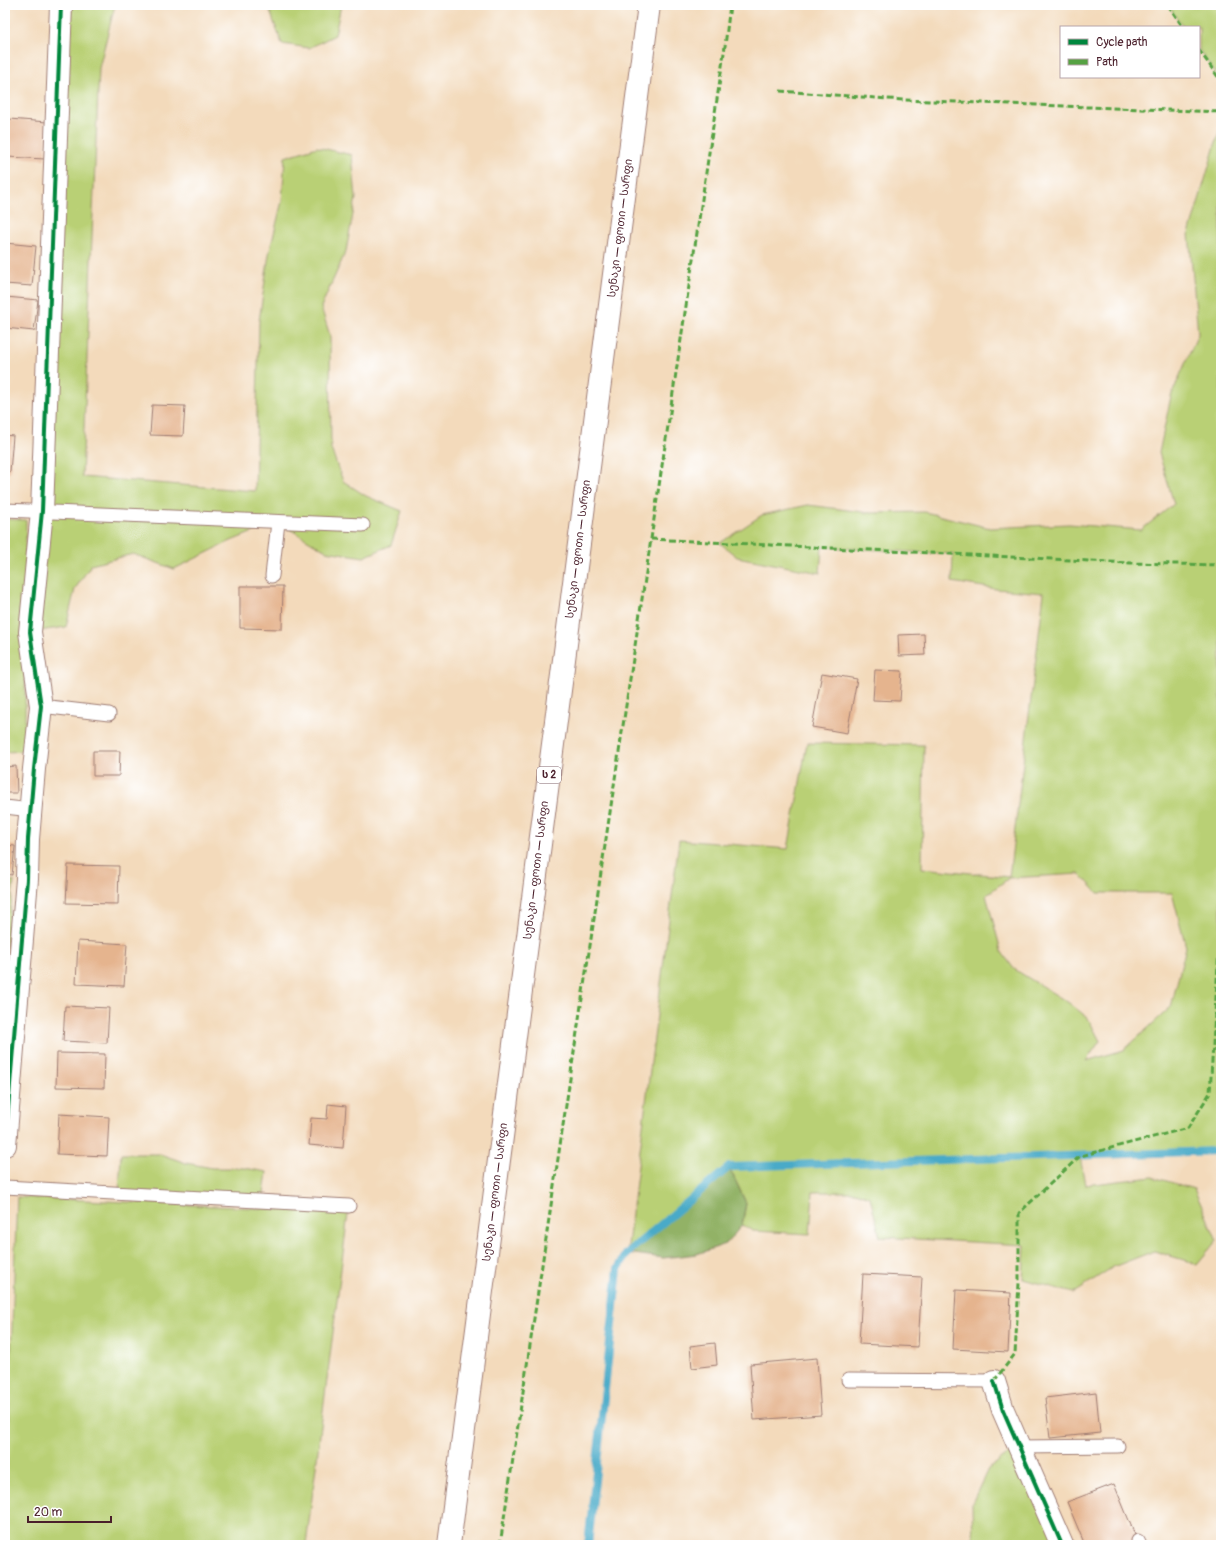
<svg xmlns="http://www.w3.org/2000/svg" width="1226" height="1550" viewBox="0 0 1226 1550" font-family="Pangolin,'Noto Sans Georgian',sans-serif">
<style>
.green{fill:#b9d075;stroke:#827850;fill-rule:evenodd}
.forest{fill:#92b266;stroke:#6e6848}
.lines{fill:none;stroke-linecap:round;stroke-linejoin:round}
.stream{stroke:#49aac8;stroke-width:8}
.building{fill:#e5b48e}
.service-casing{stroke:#9e7c73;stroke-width:15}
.minor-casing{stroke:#9e7c73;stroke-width:24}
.trunk-casing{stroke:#9e7c73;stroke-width:24}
.service{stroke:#fff;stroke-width:13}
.minor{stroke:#fff;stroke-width:22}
.trunk{stroke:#fff;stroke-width:22}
.quiet{stroke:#56a243;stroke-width:3;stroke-dasharray:6 3;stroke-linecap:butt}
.cycleway-casing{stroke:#fff;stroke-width:6}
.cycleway{stroke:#00873e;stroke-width:4}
.labels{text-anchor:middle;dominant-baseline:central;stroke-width:4;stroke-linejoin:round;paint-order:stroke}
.shield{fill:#fff;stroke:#80626b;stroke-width:1}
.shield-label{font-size:10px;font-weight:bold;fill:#4a1f2b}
.street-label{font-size:11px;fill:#4a1f2b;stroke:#fff}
</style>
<rect width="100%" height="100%" fill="#fff"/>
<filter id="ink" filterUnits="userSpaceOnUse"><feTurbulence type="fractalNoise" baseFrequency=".025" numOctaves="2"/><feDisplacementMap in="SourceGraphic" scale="8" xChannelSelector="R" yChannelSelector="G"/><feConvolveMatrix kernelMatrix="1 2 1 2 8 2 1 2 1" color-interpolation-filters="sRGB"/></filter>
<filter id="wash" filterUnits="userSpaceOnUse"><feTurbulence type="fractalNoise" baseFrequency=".012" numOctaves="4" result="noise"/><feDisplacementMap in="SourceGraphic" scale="16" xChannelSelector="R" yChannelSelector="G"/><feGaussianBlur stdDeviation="0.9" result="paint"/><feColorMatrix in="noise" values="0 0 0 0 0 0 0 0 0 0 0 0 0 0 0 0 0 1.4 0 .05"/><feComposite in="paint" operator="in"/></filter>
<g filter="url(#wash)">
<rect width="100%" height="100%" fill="#f3dabb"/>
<g class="green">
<path d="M71,5h44l-16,63 -17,409 173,14 4,-170 10,-67 13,-53 3,-44 32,-10 35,8 4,43 -10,53 -25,56 9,29 1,113 12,32 23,15 36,15 -11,34 -27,12 -38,-6 -48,-29 -47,19 -57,28 -41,-15 -42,11 -16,24 -9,38 -27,4z"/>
<path d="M275,5h66l-6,30 -26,13 -27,-4 -14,-38z"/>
<path d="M1168,5h53v76l-22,-31v-23h-16z"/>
<path d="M1221,131v1014l-4,6 -137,5 5,29 68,-8 41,12 23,51 -20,24 -43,-13 -41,16 -40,26 -50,-14 2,-34 -145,-8 -10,-40 -15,-5h-42l-3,42 -57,-3 -11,-6 4,-22 -17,-36 -102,86 52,-413 109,9 19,-106 117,2 -2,123 87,9 35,-284 -48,-4 -44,-7 1,-28 -131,-7 -2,26 -83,-16 -17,-14 42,-28 46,-10 63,8 54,-1 65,16 79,-4 72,6 33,-26 -15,-51 12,-57 27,-62 -9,-100 30,-102zM1080,874l18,19h74l14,54 -15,60 -47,43 -38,11 14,-20 -12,-23 -19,-15 -55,-34 -13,-18 -15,-56 23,-17z"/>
<path d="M5,519l21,1 -1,231 -20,1z"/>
<path d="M5,881h9l-9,75z"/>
<path d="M121,1154h39l26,9 26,5h32l23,4 -4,29 -144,-8z"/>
<path d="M17,1197l327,15 5,-6 -43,339h-301v-35z"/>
<path d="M1019,1447l43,98h-89l-1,-42 16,-34z"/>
</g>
<path class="forest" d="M729,1167l17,36 -4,22 -16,19 -29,10 -34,4 -36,-5z"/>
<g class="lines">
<path class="stream" d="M588,1545l30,-276 9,-16 102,-86 488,-16 4,-12"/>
</g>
<g id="blocks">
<g class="building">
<path d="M9,119l38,3 -2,37 -38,-2z"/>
<path d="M5,243l31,3 -4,40 -27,-2z"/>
<path d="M6,297l32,3 -4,31 -29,-3z"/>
<path d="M152,405l33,1 -2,30 -33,-1z"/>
<path d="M5,435l8,1 -3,36h-5z"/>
<path d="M240,586h43l-1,43 -42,-1z"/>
<path d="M924,634l1,21 -26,1 -1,-21z"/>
<path d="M875,670l27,1 -2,30 -27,-1z"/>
<path d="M822,673l35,6 -10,54 -35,-6z"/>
<path d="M93,751h27l-1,25h-26z"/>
<path d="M16,766l1,27h-12v-26z"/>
<path d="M5,845l10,1 -3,29 -7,-1z"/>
<path d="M68,865l51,1 -1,38 -52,-1z"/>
<path d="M78,941l49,3 -3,42 -48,-2z"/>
<path d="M65,1006l44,2 -2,35 -44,-2z"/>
<path d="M57,1053l48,1 -1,34 -48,-1z"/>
<path d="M328,1104l18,2 -3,42 -34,-3 2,-27 16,1z"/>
<path d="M59,1114l50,3 -2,39 -50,-2z"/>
<path d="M863,1274l59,3 -4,70 -59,-3z"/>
<path d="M956,1290l55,3 -3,59 -55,-3z"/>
<path d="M715,1343l2,22 -25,3 -2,-22z"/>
<path d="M817,1358l4,57 -67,5 -4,-56z"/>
<path d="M1096,1392l4,41 -50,5 -5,-40z"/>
<path d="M1114,1484l23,56 -13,5h-39l-18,-43z"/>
</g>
</g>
</g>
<g filter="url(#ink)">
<use href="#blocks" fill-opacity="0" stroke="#9e7c73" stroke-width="1"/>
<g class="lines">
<defs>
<g id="service">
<path d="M5,510l358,15"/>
<path d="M272,576l6,-54"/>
<path d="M41,706l68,8"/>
<path d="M5,807l26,3"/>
<path d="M5,1187l344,19"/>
<path d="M848,1380l146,1"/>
<path d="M1019,1447l99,-1"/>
<path d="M1138,1541l2,4"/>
</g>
<g id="minor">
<path d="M5,1145l22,-266 1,-40 6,-70 7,-63 -11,-74 12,-121 19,-506"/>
<path d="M994,1381l9,29 59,135"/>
</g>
<path id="trunk" d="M449,1545l200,-1540"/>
</defs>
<use href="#service" class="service-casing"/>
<use href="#minor" class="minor-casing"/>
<use href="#trunk" class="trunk-casing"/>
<use href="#service" class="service"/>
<use href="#minor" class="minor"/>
<use href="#trunk" class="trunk"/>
<g class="quiet">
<path d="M1168,5l15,22"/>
<path d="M1199,50l22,31"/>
<path d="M780,91l123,9 318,12"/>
<path d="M651,539l479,24 91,2"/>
<path d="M994,1381l21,-27 4,-71v-70l61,-57 108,-28 22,-35 11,-177"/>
<path d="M500,1545l225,-1499 5,-41"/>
</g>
<defs>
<g id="cycleway">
<path d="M5,1145l22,-266 1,-40 6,-70 7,-63 -11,-74 12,-121 19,-506"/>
<path d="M994,1381l9,29 59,135"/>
</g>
</defs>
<use href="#cycleway" class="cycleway-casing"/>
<use href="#cycleway" class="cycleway"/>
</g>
</g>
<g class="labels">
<rect class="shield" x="537" y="767" width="24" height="16" rx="3"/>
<g class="shield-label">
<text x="549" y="775">ს 2</text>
</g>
<g class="street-label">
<text transform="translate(620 228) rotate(-83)">სენაკი — ფოთი — სარფი</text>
<text transform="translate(578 549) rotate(-83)">სენაკი — ფოთი — სარფი</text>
<text transform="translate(536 870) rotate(-83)">სენაკი — ფოთი — სარფი</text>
<text transform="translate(495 1192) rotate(-83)">სენაკი — ფოთი — სარფი</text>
</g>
</g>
<rect width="1226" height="1550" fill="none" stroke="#fff" stroke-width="20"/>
<rect x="1060" y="26" width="140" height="52" fill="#ffffff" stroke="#b7a5aa"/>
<rect x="1068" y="39" width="20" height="6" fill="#00873e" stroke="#b7a5aa"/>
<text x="1096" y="46" font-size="12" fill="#4a1f2b">Cycle path</text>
<rect x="1068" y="59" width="20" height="6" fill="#56a243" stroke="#b7a5aa"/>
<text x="1096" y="66" font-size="12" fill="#4a1f2b">Path</text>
<path d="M28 1516v6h83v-6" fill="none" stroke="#4a1f2b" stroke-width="2"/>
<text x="34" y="1516" font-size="12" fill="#4a1f2b" stroke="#ffffff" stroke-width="3" paint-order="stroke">20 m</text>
</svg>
